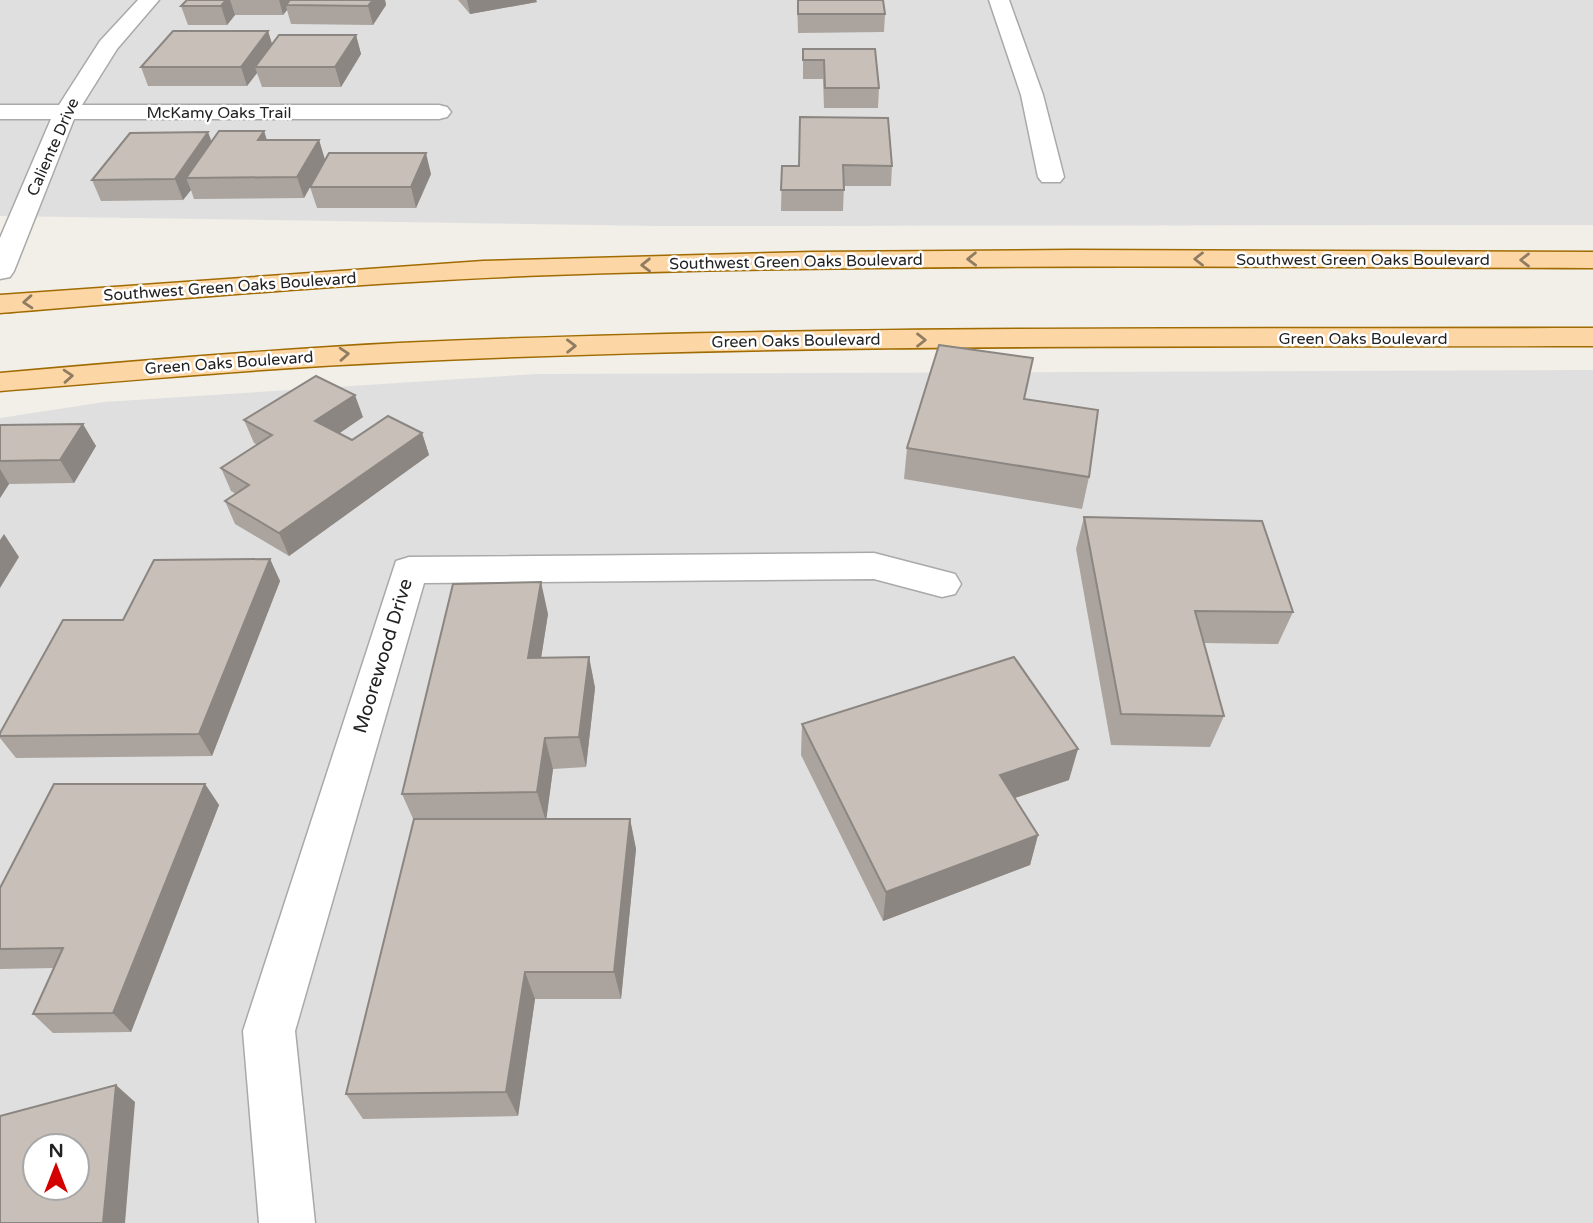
<svg xmlns="http://www.w3.org/2000/svg" width="1593" height="1223" viewBox="0 0 1593 1223" font-family="'Varela Round',sans-serif">
<style>
.residential{fill:#e0dfdf;fill-rule:evenodd}
.lines{fill:none;stroke-linecap:round;stroke-linejoin:round}
.minor-casing{stroke:#a9a9a9;stroke-width:3}
.major-casing{stroke:#a06b00;stroke-width:3}
.minor{fill:#fff;fill-rule:evenodd}
.major{fill:#fcd6a4;fill-rule:evenodd}
.wall{fill:#aba49e}
.shaded-wall{fill:#8b8681}
.building{fill:#c7bfb8;stroke:#8b8681;stroke-width:2;fill-rule:evenodd}
.oneway{stroke:#8f7c63}
.labels{text-anchor:middle;dominant-baseline:central;stroke-width:5;stroke-linejoin:round;paint-order:stroke}
.far-street-label{font-size:16px;fill:#222;stroke:#fff}
.street-label{font-size:19px;fill:#222;stroke:#fff}
</style>
<rect width="100%" height="100%" fill="#f2efe9"/>
<g class="residential">
<path d="M0,0h1593v225l-932,1 -661,-10z"/>
<path d="M1593,370v853h-1593v-805l104,-16 432,-28zM35,1146h42v42h-42z"/>
</g>
<g class="lines">
<defs>
<g id="minor">
<path d="M138,0h21l-42,49 -35,56h357l8,2 4,5 -4,5 -8,2h-365l-60,152 -4,6 -10,2v-41l51,-119h-51v-14h59l41,-64z"/>
<path d="M989,0h20l34,95 21,82 -4,5h-18l-4,-5 -17,-82z"/>
<path d="M874,553l81,21 6,10 -6,10 -13,3 -68,-18 -450,4 -129,448 20,192h-56l-16,-192 153,-470 13,-4z"/>
</g>
<g id="major">
<path d="M1072,250l521,2v16c-347,-1 -694,-5 -1041,7 -185,7 -368,23 -552,38v-18l483,-34 329,-9z"/>
<path d="M1593,328v18c-398,1 -796,-3 -1194,16 -133,6 -266,18 -399,29v-18c133,-12 266,-23 399,-30 398,-18 796,-14 1194,-15z"/>
</g>
</defs>
<use href="#minor" class="minor-casing"/>
<use href="#major" class="major-casing"/>
<use href="#minor" class="minor"/>
<use href="#major" class="major"/>
</g>
<g class="wall">
<path d="M187,0h198l1,5 -13,20 -82,-1 -4,-14 -4,5h-48l-8,10h-39l-7,-19z"/>
<path d="M458,0h78l1,2 -67,12z"/>
<path d="M797,0h86l2,14 -1,18 -86,1z"/>
<path d="M268,31l4,14 84,-10 5,19 -20,33h-79l-5,-14 -10,13h-99l-7,-19z"/>
<path d="M803,49l76,39 -1,20h-54l-1,-29h-20z"/>
<path d="M264,131l3,9h52l6,20 -21,38 -110,1 -3,-9 -8,10 -82,1 -9,-21z"/>
<path d="M782,166h110l-1,20h-47l-1,25h-62z"/>
<path d="M431,174l-15,34h-99l-7,-21z"/>
<path d="M1025,399l64,78 -7,32 -178,-30 3,-31z"/>
<path d="M363,417l-24,16 13,7 70,-7 7,22 -140,101 -54,-32 -10,-23 11,-7 -5,-3 -10,-23 37,-23 -4,-2 -10,-23z"/>
<path d="M0,425l96,21 -22,37 -65,1 -9,14z"/>
<path d="M1084,517l209,95 -15,32 -74,-1 20,73 -14,31 -99,-2 -35,-196z"/>
<path d="M270,559l10,22 -68,175 -196,2 -16,-20v-5l123,-113z"/>
<path d="M548,614l-7,44 48,-1 6,31 -9,79 -33,2 -7,50h84l6,30 -15,150h-86l-17,117 -155,3 -17,-25 68,-273 -12,-27z"/>
<path d="M802,724l267,56 -54,18 23,37 -8,30 -147,56 -82,-166z"/>
<path d="M205,784l14,21 -88,227 -78,1 -20,-19 21,-46 -54,1v-81z"/>
</g>
<g class="shaded-wall">
<path d="M226,0h4l5,15 -8,10 -6,-19z"/>
<path d="M279,0h16l-9,5 1,5 -4,5z"/>
<path d="M373,0h12l1,5 -13,20 -5,-19z"/>
<path d="M467,0h69l1,2 -67,12z"/>
<path d="M268,31l6,19 -19,17 2,6 -10,13 -6,-19z"/>
<path d="M356,35l5,19 -20,33 -6,-20z"/>
<path d="M264,131l6,20 -12,-11z"/>
<path d="M208,132l8,21 -30,25 5,12 -8,10 -8,-21z"/>
<path d="M319,140l6,20 -21,38 -7,-21z"/>
<path d="M426,153l5,21 -15,34 -5,-21z"/>
<path d="M355,395l8,22 -39,27 -9,-23z"/>
<path d="M83,424l13,22 -22,37 -14,-23z"/>
<path d="M422,433l7,22 -140,101 -10,-23z"/>
<path d="M0,469l9,15 -9,14z"/>
<path d="M4,534l15,23 -19,31v-48z"/>
<path d="M270,559l10,22 -68,175 -13,-22z"/>
<path d="M541,582l7,32 -12,76 -8,-32z"/>
<path d="M589,657l6,31 -9,79 -7,-30z"/>
<path d="M545,738l8,31 -7,53 -9,-30z"/>
<path d="M1078,749l-9,31 -76,25 7,-30z"/>
<path d="M205,784l14,21 -88,227 -18,-19z"/>
<path d="M630,819l6,30 -15,150 -7,-27z"/>
<path d="M1038,835l-8,30 -147,56 3,-29z"/>
<path d="M525,972l10,27 -17,117 -12,-24z"/>
<path d="M116,1085l19,17 -10,121h-22z"/>
</g>
<g class="building">
<path d="M187,0h39l-5,6h-40z"/>
<path d="M290,0h83l-5,6 -82,-1z"/>
<path d="M798,0h85l2,14h-87z"/>
<path d="M173,31h95l-27,36h-100z"/>
<path d="M279,35h77l-21,32h-80z"/>
<path d="M803,49h72l4,39h-54l-1,-28h-21z"/>
<path d="M800,117l88,1 4,48 -49,-1 1,25h-63l1,-24h17z"/>
<path d="M219,131h45l-6,9h61l-22,37 -111,1z"/>
<path d="M208,132l-33,47 -83,1 38,-47z"/>
<path d="M329,153h97l-15,34h-101z"/>
<path d="M939,345l94,13 -9,41 74,11 -9,67 -182,-29z"/>
<path d="M316,376l39,19 -40,26 37,19 36,-24 34,17 -143,100 -54,-32 24,-16 -28,-17 51,-33 -28,-15z"/>
<path d="M83,424l-23,36 -60,1v-36z"/>
<path d="M1084,517l178,4 31,91 -98,-1 29,105 -103,-2z"/>
<path d="M270,559l-71,175 -199,2v-3l63,-113h60l31,-60z"/>
<path d="M541,582l-13,76 61,-1 -10,80 -34,1 -8,54 -135,2 51,-210z"/>
<path d="M1014,657l64,92 -78,26 38,60 -152,57 -84,-168z"/>
<path d="M54,784h151l-92,229 -80,1 30,-66 -63,1v-61z"/>
<path d="M414,819h216l-16,153h-89l-19,120 -160,2z"/>
<path d="M116,1085l-13,138h-103v-107zM35,1146h42v42h-42z"/>
</g>
<defs><path id="oneway-chevron" d="M-2-3.5L2.5 0L-2 3.5" fill="none" stroke-width="1.6" stroke-linecap="round" stroke-linejoin="round" transform="scale(1.75)"/></defs>
<g class="oneway">
<use href="#oneway-chevron" transform="translate(972 259) rotate(179)"/>
<use href="#oneway-chevron" transform="translate(1199 259) rotate(-180)"/>
<use href="#oneway-chevron" transform="translate(1525 260) rotate(-180)"/>
<use href="#oneway-chevron" transform="translate(646 265) rotate(179)"/>
<use href="#oneway-chevron" transform="translate(28 302) rotate(176)"/>
<use href="#oneway-chevron" transform="translate(921 340)"/>
<use href="#oneway-chevron" transform="translate(571 346) rotate(-1)"/>
<use href="#oneway-chevron" transform="translate(344 354) rotate(-4)"/>
<use href="#oneway-chevron" transform="translate(68 376) rotate(-4)"/>
</g>
<g class="labels">
<g class="far-street-label">
<text x="219" y="113">McKamy Oaks Trail</text>
<text transform="translate(53 147) rotate(-66)">Caliente Drive</text>
<text x="1363" y="260">Southwest Green Oaks Boulevard</text>
<text transform="translate(796 262) rotate(-1)">Southwest Green Oaks Boulevard</text>
<text transform="translate(230 287) rotate(-4)">Southwest Green Oaks Boulevard</text>
<text x="1363" y="339">Green Oaks Boulevard</text>
<text transform="translate(796 341) rotate(-1)">Green Oaks Boulevard</text>
<text transform="translate(229 363) rotate(-4)">Green Oaks Boulevard</text>
</g>
<g class="street-label">
<text transform="translate(383 656) rotate(-73)">Moorewood Drive</text>
</g>
</g>
<g transform="translate(56 1167)"><circle r="33" fill="#ffffff" stroke="#a7a7a7" stroke-width="2"/>
<path d="M0-5L12 26L0 18L-12 26Z" fill="#d40000"/>
<text y="-10" font-size="19" font-weight="bold" text-anchor="middle" fill="#222222">N</text>
</g>
</svg>
